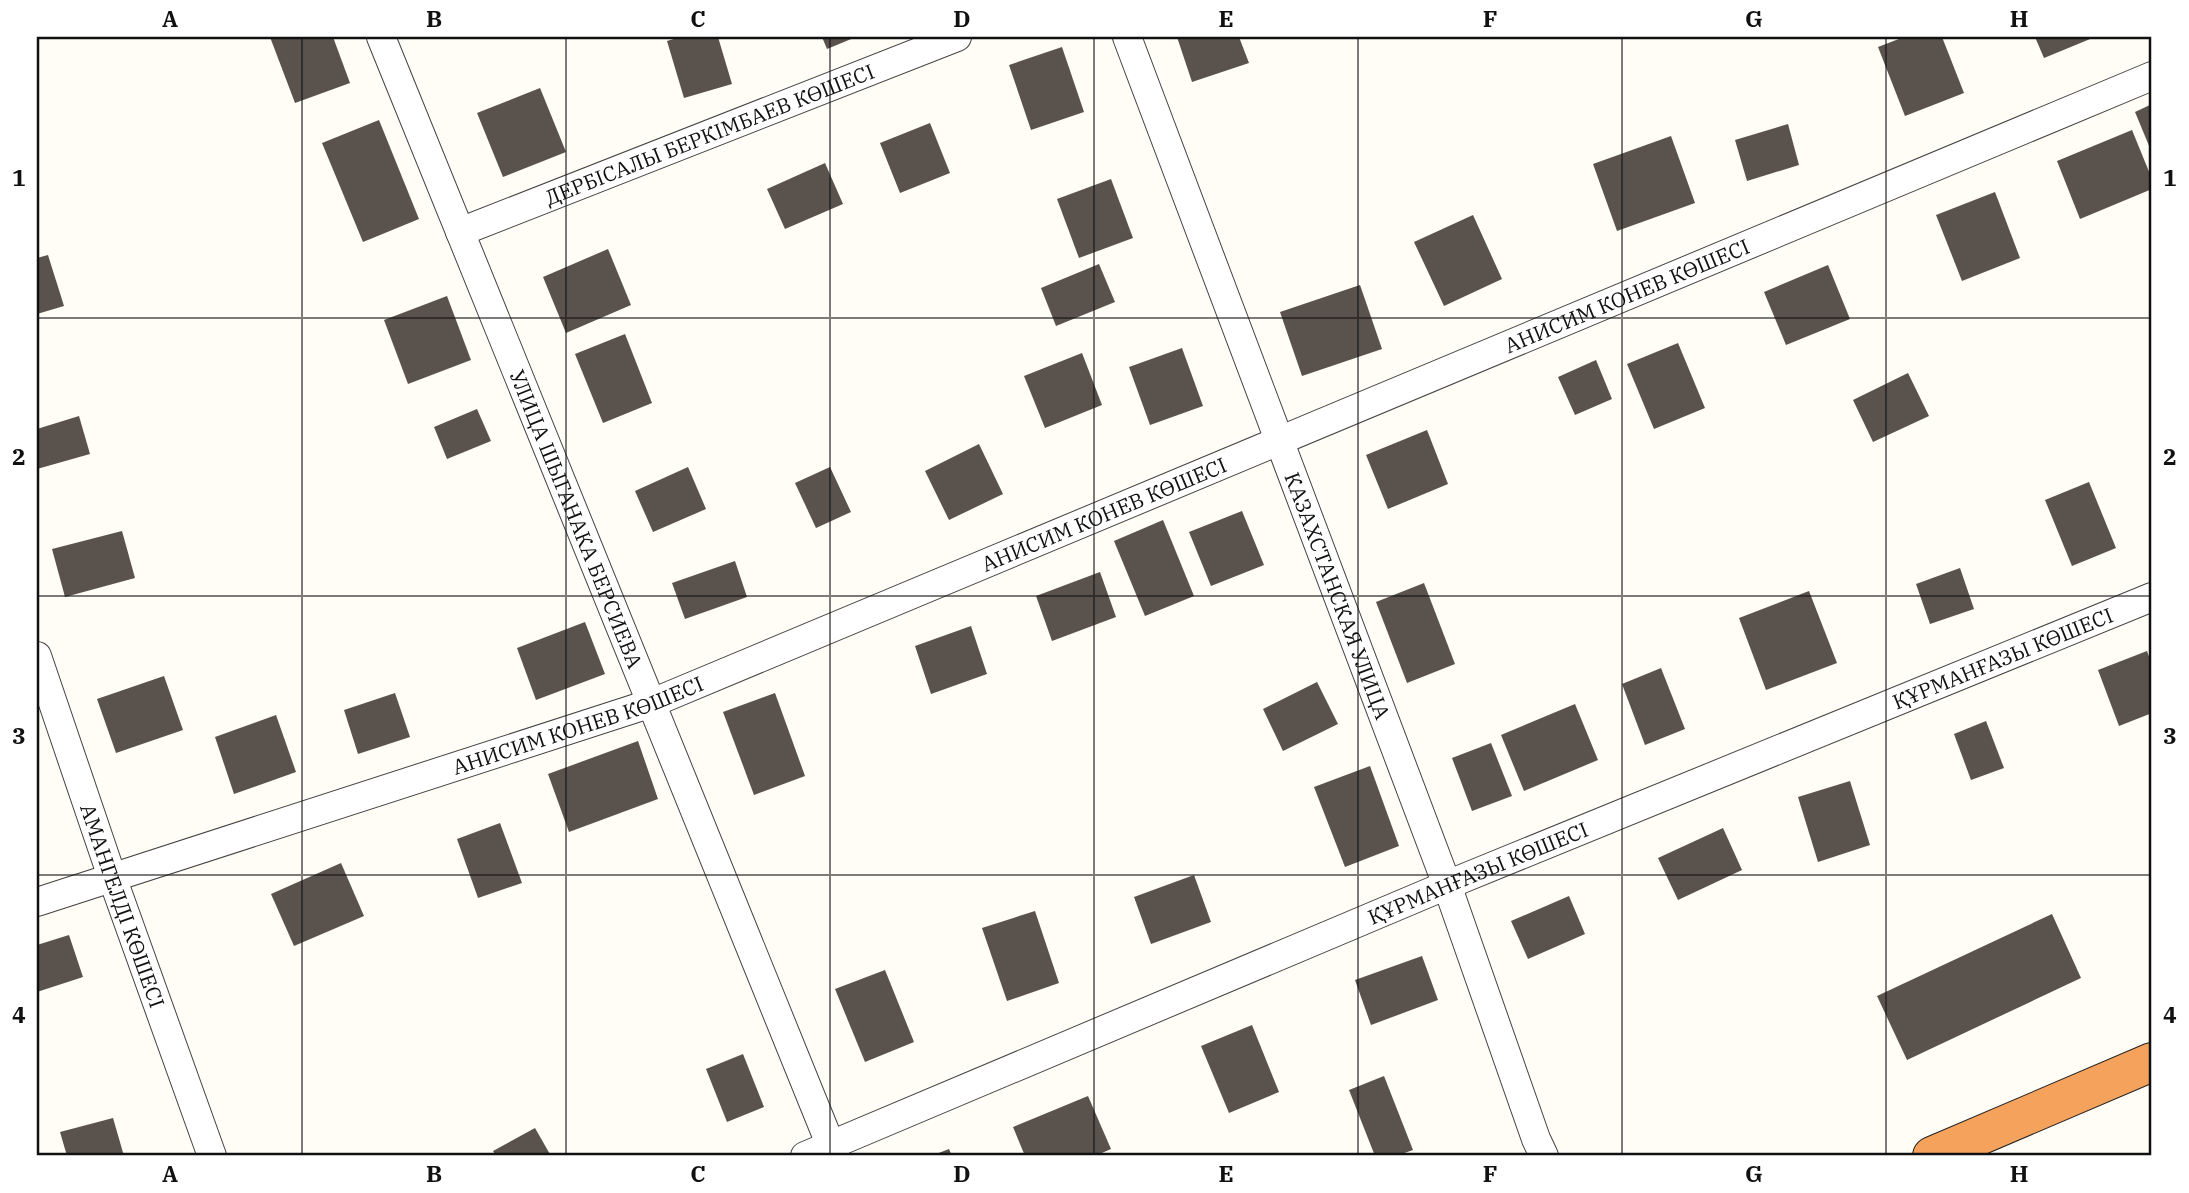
<svg xmlns="http://www.w3.org/2000/svg" width="2189" height="1193" viewBox="0 0 2189 1193" font-family="'IBM Plex Serif',serif">
<style>
.building{fill:#5a524d}
.lines{fill:none;stroke-linecap:round;stroke-linejoin:round}
.street-casing{stroke:#444;stroke-width:30}
.highway-casing{stroke:#222;stroke-width:40}
.street{stroke:#fff;stroke-width:28}
.highway{stroke:#f5a25d;stroke-width:38}
.grid{fill:none;stroke:#111;stroke-width:2;stroke-opacity:0.55}
.labels{text-anchor:middle;dominant-baseline:central;stroke-width:7;stroke-linejoin:round;paint-order:stroke}
.street-label{font-size:21px;fill:#111;stroke:#fff}
.neatline{fill:none;stroke:#111;stroke-width:2.5}
.grid-label{font-size:23px;text-anchor:middle;font-weight:bold;fill:#111}
</style>
<rect width="100%" height="100%" fill="#fffdf5"/>
<g class="building">
<path d="M270,37h63l17,46 -55,20z"/>
<path d="M680,37h38l14,47 -48,14 -17,-57z"/>
<path d="M822,37h34l-29,12z"/>
<path d="M1177,37h62l10,26 -57,19z"/>
<path d="M1904,37h38l22,56 -59,23 -27,-69z"/>
<path d="M2035,37h60l-51,21z"/>
<path d="M1062,47l22,65 -53,18 -22,-65z"/>
<path d="M540,88l26,64 -63,25 -26,-64z"/>
<path d="M2152,104v49l-17,-41z"/>
<path d="M379,120l40,99 -56,23 -41,-99z"/>
<path d="M930,123l20,50 -50,20 -20,-50z"/>
<path d="M1788,124l11,41 -52,16 -12,-41z"/>
<path d="M2132,130l20,49v10l-72,30 -23,-58z"/>
<path d="M1671,136l24,67 -78,28 -24,-67z"/>
<path d="M825,163l18,41 -58,25 -18,-40z"/>
<path d="M1111,179l22,59 -54,20 -22,-59z"/>
<path d="M1995,192l25,66 -58,23 -26,-66z"/>
<path d="M1473,215l29,64 -58,27 -30,-64z"/>
<path d="M608,249l23,56 -65,28 -23,-56z"/>
<path d="M48,255l16,51 -27,8v-56z"/>
<path d="M1099,264l16,38 -59,24 -15,-38z"/>
<path d="M1828,265l22,54 -64,26 -22,-53z"/>
<path d="M1360,285l22,64 -80,27 -22,-64z"/>
<path d="M447,296l24,64 -63,24 -24,-64z"/>
<path d="M625,334l27,69 -49,20 -28,-69z"/>
<path d="M1678,343l27,65 -51,21 -27,-65z"/>
<path d="M1182,348l21,58 -53,19 -21,-58z"/>
<path d="M1082,353l20,52 -57,23 -21,-52z"/>
<path d="M1596,360l16,39 -37,16 -17,-38z"/>
<path d="M1908,373l21,43 -56,26 -20,-42z"/>
<path d="M477,409l14,32 -44,18 -13,-32z"/>
<path d="M79,416l11,38 -53,15v-40z"/>
<path d="M1427,430l21,54 -60,25 -22,-54z"/>
<path d="M979,444l24,50 -54,26 -24,-49z"/>
<path d="M688,467l18,42 -53,23 -18,-41z"/>
<path d="M830,467l21,45 -35,16 -21,-45z"/>
<path d="M2089,482l27,66 -44,18 -27,-66z"/>
<path d="M1242,511l22,54 -53,21 -22,-54z"/>
<path d="M1163,520l31,76 -49,20 -31,-75z"/>
<path d="M122,531l13,47 -70,19 -13,-48z"/>
<path d="M735,561l12,36 -62,22 -13,-36z"/>
<path d="M1960,568l14,41 -44,15 -14,-40z"/>
<path d="M1100,572l16,45 -64,24 -16,-45z"/>
<path d="M1424,583l31,81 -48,19 -31,-81z"/>
<path d="M1809,591l28,72 -71,27 -27,-72z"/>
<path d="M585,622l20,52 -69,26 -19,-52z"/>
<path d="M971,626l16,48 -56,20 -16,-48z"/>
<path d="M2147,651l5,14v48l-33,13 -21,-56z"/>
<path d="M1661,668l24,61 -40,16 -23,-61z"/>
<path d="M164,676l19,54 -67,23 -19,-54z"/>
<path d="M1317,682l21,42 -55,27 -20,-42z"/>
<path d="M395,693l15,44 -52,17 -14,-44z"/>
<path d="M775,693l30,83 -51,19 -31,-83z"/>
<path d="M1575,704l23,56 -74,31 -23,-56z"/>
<path d="M276,715l20,57 -62,22 -19,-57z"/>
<path d="M1986,721l18,47 -33,12 -17,-46z"/>
<path d="M638,741l20,58 -89,33 -21,-58z"/>
<path d="M1491,743l21,53 -40,15 -20,-53z"/>
<path d="M1370,766l29,80 -54,21 -31,-80z"/>
<path d="M1850,781l20,64 -52,17 -20,-65z"/>
<path d="M500,823l22,60 -44,15 -21,-59z"/>
<path d="M1723,828l19,42 -64,30 -20,-42z"/>
<path d="M341,863l23,53 -70,30 -23,-52z"/>
<path d="M1194,875l17,47 -60,22 -17,-47z"/>
<path d="M1569,896l16,38 -57,25 -17,-38z"/>
<path d="M1035,911l24,72 -52,18 -25,-73z"/>
<path d="M2052,914l29,64 -174,82 -30,-64z"/>
<path d="M69,935l14,42 -46,15v-47z"/>
<path d="M1422,956l16,44 -67,25 -16,-45z"/>
<path d="M885,970l29,72 -49,20 -30,-73z"/>
<path d="M1252,1025l27,67 -50,21 -28,-67z"/>
<path d="M743,1054l21,53 -37,15 -21,-53z"/>
<path d="M1384,1076l29,74 -17,6h-21l-26,-66z"/>
<path d="M1088,1096l23,53 -16,7h-70l-12,-29z"/>
<path d="M113,1118l11,38h-57l-7,-24z"/>
<path d="M535,1128l16,28h-55l-3,-5z"/>
<path d="M949,1149l3,7h-21z"/>
</g>
<g class="lines">
<defs>
<g id="street">
<path id="s1" d="M381,37l454,1119"/>
<path id="s2" d="M1127,37l320,848 89,254 8,17"/>
<path id="s3" d="M460,232l497,-195"/>
<path id="s4" d="M37,656l75,221 100,279"/>
<path id="s5" d="M37,902l615,-199 1500,-627"/>
<path id="s6" d="M805,1156l642,-271 705,-288"/>
</g>
<path id="highway" d="M1932,1156l220,-94"/>
</defs>
<use href="#street" class="street-casing"/>
<use href="#highway" class="highway-casing"/>
<use href="#street" class="street"/>
<use href="#highway" class="highway"/>
</g>
<path class="grid" d="M302,37v1119M566,37v1119M830,37v1119M1094,37v1119M1358,37v1119M1622,37v1119M1886,37v1119M37,318h2115M37,596h2115M37,875h2115"/>
<g class="labels">
<g class="street-label">
<text stroke="none"><textPath href="#s3" startOffset="268">ДЕРБІСАЛЫ БЕРКІМБАЕВ КӨШЕСІ</textPath></text>
<text stroke="none"><textPath href="#s5" startOffset="1703">АНИСИМ КОНЕВ КӨШЕСІ</textPath></text>
<text stroke="none"><textPath href="#s5" startOffset="1136">АНИСИМ КОНЕВ КӨШЕСІ</textPath></text>
<text stroke="none"><textPath href="#s1" startOffset="520">УЛИЦА ШЫГАНАКА БЕРСИЕВА</textPath></text>
<text stroke="none"><textPath href="#s2" startOffset="597">КАЗАХСТАНСКАЯ УЛИЦА</textPath></text>
<text stroke="none"><textPath href="#s6" startOffset="1297">ҚҰРМАНҒАЗЫ КӨШЕСІ</textPath></text>
<text stroke="none"><textPath href="#s5" startOffset="569">АНИСИМ КОНЕВ КӨШЕСІ</textPath></text>
<text stroke="none"><textPath href="#s6" startOffset="730">ҚҰРМАНҒАЗЫ КӨШЕСІ</textPath></text>
<text stroke="none"><textPath href="#s4" startOffset="264">АМАНГЕЛДІ КӨШЕСІ</textPath></text>
</g>
</g>
<rect width="2189" height="1193" fill="none" stroke="#ffffff" stroke-width="77"/>
<rect x="38" y="38" width="2112" height="1116" class="neatline"/>
<g class="grid-label">
<text x="170" y="27">A</text>
<text x="434" y="27">B</text>
<text x="698" y="27">C</text>
<text x="962" y="27">D</text>
<text x="1226" y="27">E</text>
<text x="1490" y="27">F</text>
<text x="1754" y="27">G</text>
<text x="2019" y="27">H</text>
<text x="19" y="186">1</text>
<text x="2170" y="186">1</text>
<text x="19" y="465">2</text>
<text x="2170" y="465">2</text>
<text x="19" y="744">3</text>
<text x="2170" y="744">3</text>
<text x="19" y="1023">4</text>
<text x="2170" y="1023">4</text>
<text x="170" y="1182">A</text>
<text x="434" y="1182">B</text>
<text x="698" y="1182">C</text>
<text x="962" y="1182">D</text>
<text x="1226" y="1182">E</text>
<text x="1490" y="1182">F</text>
<text x="1754" y="1182">G</text>
<text x="2019" y="1182">H</text>
</g>
</svg>
